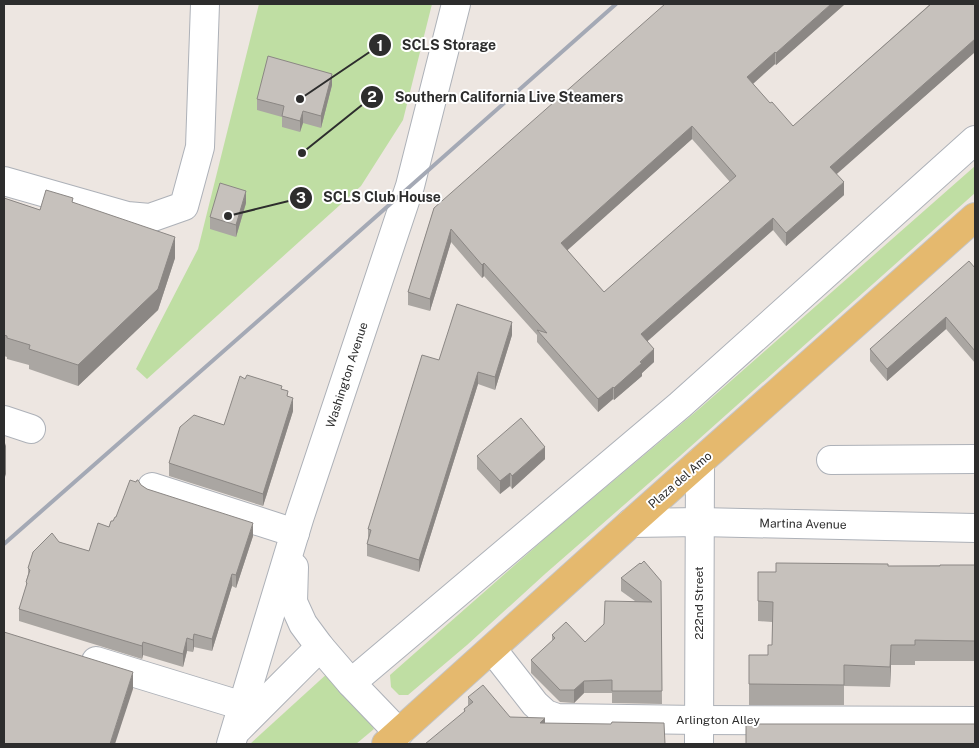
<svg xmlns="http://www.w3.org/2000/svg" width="979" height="748" viewBox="0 0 979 748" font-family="'Public Sans',sans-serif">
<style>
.green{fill:#bfdea3}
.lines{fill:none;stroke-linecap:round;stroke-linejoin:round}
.minor-casing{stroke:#adb1b8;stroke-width:30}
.major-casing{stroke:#c4c4c4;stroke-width:30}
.minor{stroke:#fff;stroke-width:28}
.major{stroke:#e5b96e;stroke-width:28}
.rail{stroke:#a4a9b5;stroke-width:4}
.wall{fill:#aaa6a2;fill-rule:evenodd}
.shaded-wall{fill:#8b8784}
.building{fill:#c6c1bc;stroke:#8b8784;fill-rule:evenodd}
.labels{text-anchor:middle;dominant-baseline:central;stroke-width:4;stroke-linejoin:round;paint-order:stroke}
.street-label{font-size:12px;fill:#2d2d2d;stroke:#fff}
.leader{fill:none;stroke:#2d2d2d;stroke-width:2}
.callout-dot{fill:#2d2d2d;stroke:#fff;stroke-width:2}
.mark-label{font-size:15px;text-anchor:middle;font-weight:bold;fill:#fff}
.callout-label{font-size:14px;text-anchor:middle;font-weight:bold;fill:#2d2d2d;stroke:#fff;stroke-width:4;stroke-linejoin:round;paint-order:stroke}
</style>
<rect width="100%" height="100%" fill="#ede6e1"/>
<g class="green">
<path d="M259,4h173l-29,116 -42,66 -214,193 -11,-10 62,-120z"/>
<path d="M975,166v27l-295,263 -135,118 -78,71 -59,50h-9l-8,-8 -1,-12 17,-15 142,-125 150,-126z"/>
<path d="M329,672l19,22 26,35 -18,15h-106z"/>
</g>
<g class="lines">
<defs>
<g id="minor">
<path d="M4,181l123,35 23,2 34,-12 16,-59 5,-143"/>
<path d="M4,420l27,9"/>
<path d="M831,460l144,-1"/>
<path d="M152,487l143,46"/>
<path d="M631,523l69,-1 275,6"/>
<path d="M294,567l-1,35 10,22 17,23 31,36 48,50"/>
<path d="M492,649l43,55 11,10 11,4 142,2 276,1"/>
<path d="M96,661l147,45"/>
<path d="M351,683l329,-278 295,-265"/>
<path d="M238,729l82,-82"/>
<path d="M231,744l69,-228 110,-330 46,-182"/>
<path d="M699,744l1,-282"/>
</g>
<path id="major" d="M386,744l245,-221 344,-306"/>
</defs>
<use href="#minor" class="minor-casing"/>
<use href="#major" class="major-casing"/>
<use href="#minor" class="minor"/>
<use href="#major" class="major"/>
<path class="rail" d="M4,544l288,-253 324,-287"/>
</g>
<g class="wall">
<path d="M845,4l-69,61 -1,-1 -22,20 17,19 23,23 136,-121 -2,-1h48v48l-139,122 8,21 -58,51 -13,-16 -126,111 7,21 -12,11v3l-28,24 -1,-1 -15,13 -61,-70v-7l-53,-59 -2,2 -31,-36 -21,69 -22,-6v-13l26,-84zM692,139l38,43 -126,110 -37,-42z"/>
<path d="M332,85l-11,43 -18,-5 -3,9 -18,-5v-10l-25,-7v-11z"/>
<path d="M4,198l36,12 33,-8 102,56 -17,52 -80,76 -49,-17v-4l-22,-6v-2l-3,-1z"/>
<path d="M246,203l-10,34 -26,-8v-12z"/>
<path d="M975,268v95l-29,-34 -59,52 -17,-20v-12z"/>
<path d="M512,335l-17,55 -17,-6 -59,188 -52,-16v-12l1,-6v-9l71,-169z"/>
<path d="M282,389l6,8 5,14 -30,95 -94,-30v-13l55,-38z"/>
<path d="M477,456l68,3 -33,30 -2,-3 -10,8 -23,-25z"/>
<path d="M141,485l6,4 106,47 -17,52 -4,-2 -20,65 -18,-4 -1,5 -6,-1 -4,16 -40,-12 -1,4 -123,-38v-12l7,-21v-6l2,-8v-6l31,-26 30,9 27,-34z"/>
<path d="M975,565v96h-60v4h-24l-1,22 -46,-1v19h-95v-50h19l4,-10v-23l-14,-1v-49h18l112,-6z"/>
<path d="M621,578l40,3 1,123 -50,-1v-10h-28l-10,10 -14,-1 -29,-29v-13l21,-19v-6l33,7 50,-41 -14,-10z"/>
<path d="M468,697l42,20 35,6 -81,-11v-3l4,-3z"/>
</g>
<g class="shaded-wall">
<path d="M831,4h14l-69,61v-12z"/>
<path d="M975,39v13l-145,128v-13z"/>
<path d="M775,52v12l-28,25v-12z"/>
<path d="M332,74v11l-11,43v-12z"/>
<path d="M303,111v12l-3,9v-11z"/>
<path d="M692,126v13l-131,117v-13z"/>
<path d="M844,182v13l-58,51v-13z"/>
<path d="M246,191v12l-10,34v-12z"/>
<path d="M773,218v12l-132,117v-13z"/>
<path d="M451,229v13l-21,69v-12z"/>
<path d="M175,237v21l-17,52 -80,76v-21z"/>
<path d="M484,263v13l-2,2v-13z"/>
<path d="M946,317v12l-59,52v-12z"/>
<path d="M512,322v13l-17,55v-13z"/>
<path d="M654,349v13l-12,11v3l-28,24v-12z"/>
<path d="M478,372v12l-59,188v-12z"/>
<path d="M613,387v12l-15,13v-13z"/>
<path d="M293,398v13l-30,95v-12z"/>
<path d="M6,443v31l-2,6v-31z"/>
<path d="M545,447v12l-33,30v-13z"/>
<path d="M510,473v13l-10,8v-13z"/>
<path d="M253,523v13l-17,52v-13z"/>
<path d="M232,574v12l-20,65v-12z"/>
<path d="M194,634v13l-1,5v-12z"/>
<path d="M187,638v13l-4,16v-13z"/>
<path d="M143,642v13l-1,4v-13z"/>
<path d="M891,645v20l-1,22v-20z"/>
<path d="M133,672v17l-18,55h-5z"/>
<path d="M584,681v12l-10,10v-13z"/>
<path d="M545,718v13l-5,-8z"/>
</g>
<g class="building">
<path d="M665,4h166l-55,49 -1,-1 -28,25 23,26 2,-1 21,24 138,-122h44v35l-145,128 14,15 -58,51 -13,-15 -132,116 13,15 -14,13 2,1 -28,25 -1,-1 -15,12 -61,-69 10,3 -63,-70 -2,2 -31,-36 -21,70 -22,-7 26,-84zM692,126l44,50 -132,116 -43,-49z"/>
<path d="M268,56l64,18 -11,42 -18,-5 -3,10 -18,-5 2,-10 -27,-7z"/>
<path d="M220,183l26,8 -10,34 -26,-8z"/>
<path d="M46,190l27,8 -1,4 103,35 -17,52 -80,76 -49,-16 1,-4 -23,-7v-2l-3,-1v-137l36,12z"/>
<path d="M969,261l6,7v83l-29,-34 -59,52 -17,-20z"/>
<path d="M457,304l55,18 -17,55 -17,-5 -59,188 -52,-16 4,-14 -3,-1 54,-174 17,5z"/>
<path d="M247,375l35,11 -1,3 7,2 -1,5 6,2 -30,96 -94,-31 11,-36 14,-12 30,10 16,-49 5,3z"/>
<path d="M521,418l24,29 -33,29 -2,-3 -10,8 -23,-25z"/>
<path d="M130,480l6,2 1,-2h1l3,5 6,4 106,34 -17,52 -4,-1 -20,65 -18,-5 -1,6 -6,-2 -4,16 -40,-12 -1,4 -123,-37 8,-26 -1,-1 4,-12 -2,-2 5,-16 19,-19 7,9 30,9 9,-28 11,4 2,-6h2l2,-4h1z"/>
<path d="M644,561l17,20 1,110h-50v-11l-28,1 -10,9h-14l-29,-30 24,-22 -3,-3 14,-13 19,20 19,-18 1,-23 47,1 -31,-24 19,-15 1,1z"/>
<path d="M776,563l112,1v2h52v-1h35v76l-60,-1v5h-24l-1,22 -46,-2v20l-95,-1v-29h19v-10h4l1,-43 -15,-1v-29h18z"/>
<path d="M4,632l129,40 -23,72h-106z"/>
<path d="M483,685l27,32 35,1 -5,5 71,1 1,-2 52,1 1,21h-240l40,-33 -1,-2 9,-7 -5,-5z"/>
<rect x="746" y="724" width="229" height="20"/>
</g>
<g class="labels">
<g class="street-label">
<text transform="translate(347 375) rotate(-72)">Washington Avenue</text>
<text transform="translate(680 480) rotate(-41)">Plaza del Amo</text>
<text transform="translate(803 524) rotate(1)">Martina Avenue</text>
<text transform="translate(699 603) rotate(-90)">222nd Street</text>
<text x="718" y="720">Arlington Alley</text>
</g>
</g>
<path class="leader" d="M300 99L380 45M302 153L372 97M228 216L301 198"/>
<g class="callout-dot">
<circle cx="300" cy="99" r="5"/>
<circle cx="302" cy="153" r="5"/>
<circle cx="228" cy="216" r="5"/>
<circle cx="380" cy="45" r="12"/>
<circle cx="372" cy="97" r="12"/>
<circle cx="301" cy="198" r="12"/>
</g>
<g class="mark-label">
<text x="380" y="51">1</text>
<text x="372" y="102">2</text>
<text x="301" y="203">3</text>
</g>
<g class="callout-label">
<text x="449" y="50">SCLS Storage</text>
<text x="509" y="102">Southern California Live Steamers</text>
<text x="382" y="202">SCLS Club House</text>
</g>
<rect width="979" height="748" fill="none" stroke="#2d2d2d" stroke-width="10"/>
</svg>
